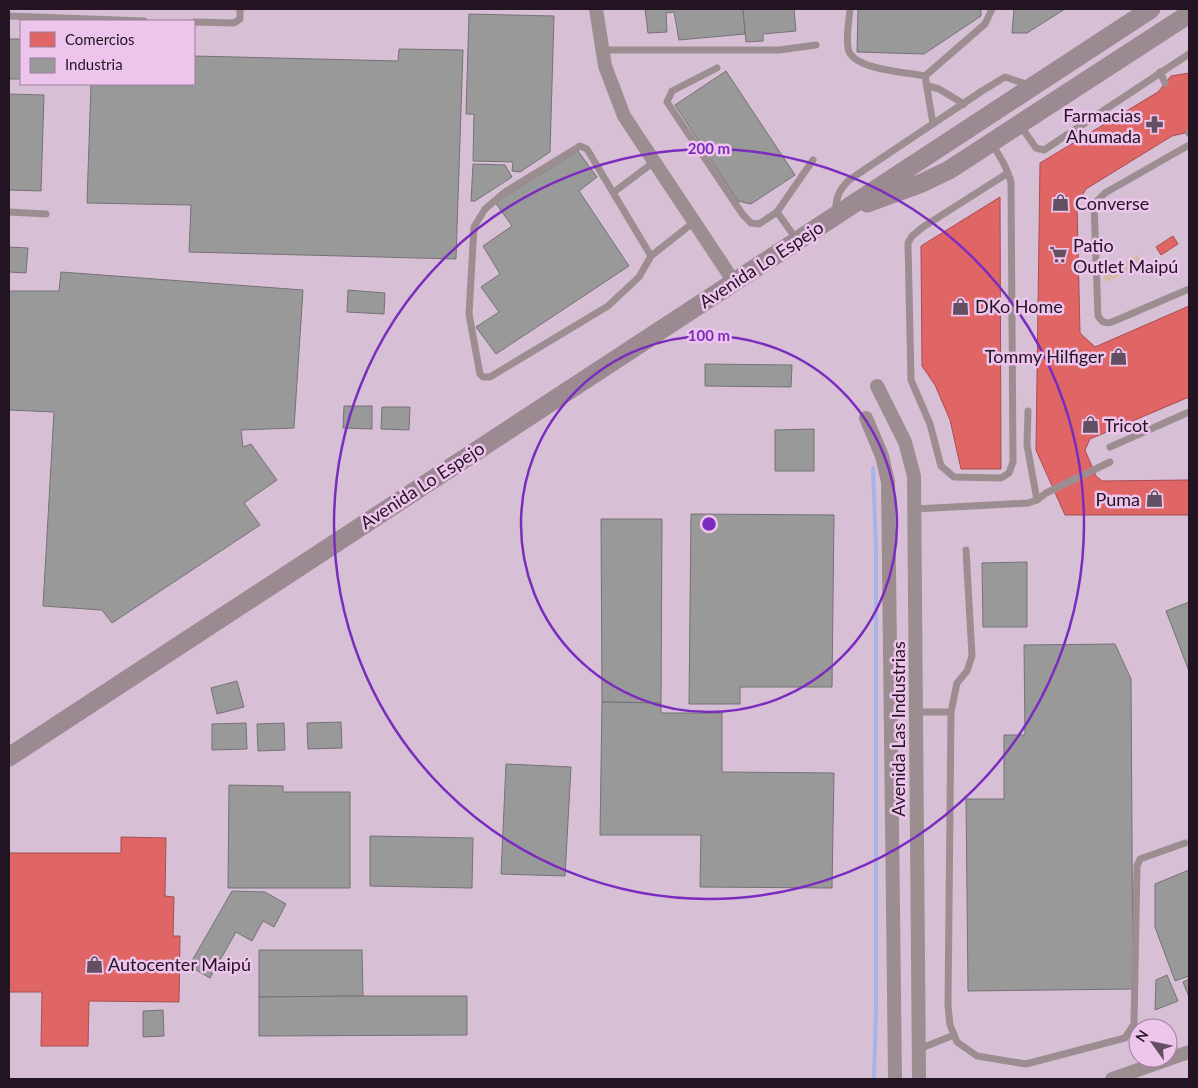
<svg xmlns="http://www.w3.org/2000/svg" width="1198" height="1088" viewBox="0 0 1198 1088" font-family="Lato,sans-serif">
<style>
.green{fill:#d4baa1}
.shops{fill:#e06666;stroke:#a74d52}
.industry{fill:#999;stroke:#767176}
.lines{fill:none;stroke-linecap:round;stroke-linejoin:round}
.stream{stroke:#a8b3e6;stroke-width:4}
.service{stroke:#9c8d91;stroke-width:7}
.minor{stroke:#9c8d91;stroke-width:14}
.secondary{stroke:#9c8a92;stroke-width:19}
.ring{fill:none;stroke:#7b2cbf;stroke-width:2.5}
.labels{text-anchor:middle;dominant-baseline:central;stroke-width:5;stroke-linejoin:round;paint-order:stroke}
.poi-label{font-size:18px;fill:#231423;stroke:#edc4eb;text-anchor:start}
.street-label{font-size:18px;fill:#231423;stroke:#edc4eb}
.centre{fill:#7b2cbf;stroke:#edc4eb;stroke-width:2.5}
.ring-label{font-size:15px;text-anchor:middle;font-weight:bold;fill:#7b2cbf;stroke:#edc4eb;stroke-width:5;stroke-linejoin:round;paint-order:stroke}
</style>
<rect width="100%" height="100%" fill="#d7c0d6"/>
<path class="green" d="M1137,255l6,11 -38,16 -2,-6z"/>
<g class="shops">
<path d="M1189,73v59l-17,4 -86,53 -9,15 3,129 15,14 94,-41v91l-99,42 -5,11 11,26 6,5 87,-1v35h-124l-29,-65 4,-287 118,-71 13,-16z"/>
<path d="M1000,197l1,272h-40l-11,-49 -15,-35 -13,-19 -1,-120z"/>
<path d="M1173,236l5,8 -17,11 -5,-8z"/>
<path d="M121,837l45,1 -1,58 9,1 -1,39h7l-1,66 -90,-1 -1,45h-47l1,-54h-33v-139h112z"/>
</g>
<g class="industry">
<path d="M645,9h98l2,25 -66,6 -5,-28 -8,1 1,19 -19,1z"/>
<path d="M743,9h51l2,22 -33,3v7l-17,1z"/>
<path d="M858,9h123v7l-57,38 -67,-2z"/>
<path d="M1014,9h51l-38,24h-15z"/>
<path d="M469,14l85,2 -4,136 -30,20 -8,-1 1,-9 -40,-1 1,-47h-8z"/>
<rect x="9" y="39" width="12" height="40"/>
<path d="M399,49l64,1 -7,209 -267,-7 2,-47 -104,-2 4,-119h103v-28l204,5z"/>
<path d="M726,71l69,104 -44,29 -13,-3 -63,-96z"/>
<path d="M9,94l35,1 -3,96 -32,-1z"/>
<path d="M578,151l19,26 -18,14 50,75 -133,88 -20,-27 23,-15 -18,-25 19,-13 -17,-28 29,-20 -17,-24z"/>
<path d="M473,164l32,1 7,12 -37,24h-4z"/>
<path d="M9,247l19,1 -2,25 -17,-1z"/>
<path d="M61,272l242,18 -9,138 -53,2 2,17 8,-3 26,36 -33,23 16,22 -148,98 -10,-13 -59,-4 11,-194 -45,-2v-119h50z"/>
<path d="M348,290l37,3 -1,21 -37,-2z"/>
<path d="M705,364l87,1 -1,22 -86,-1z"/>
<path d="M344,406h28v23l-29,-1z"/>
<path d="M382,407h28l-1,23 -28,-1z"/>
<path d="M814,429v42h-39v-41z"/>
<path d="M691,514l143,1 -2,172h-92v17h-51z"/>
<path d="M601,519h61l-1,184 -59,-1z"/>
<path d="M1027,562v65h-44l-1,-64z"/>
<path d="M1189,602v69l-23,-60z"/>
<path d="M1115,644l16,35 2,310 -165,2 -2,-192h38v-64h21l-1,-90z"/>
<path d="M237,681l7,26 -27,7 -6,-26z"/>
<path d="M602,702l59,1v10h61v59l112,1 -2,115 -132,-1 1,-52h-101z"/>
<path d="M341,722l1,26 -34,1 -1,-26z"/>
<path d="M246,723l1,26 -35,1v-26z"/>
<path d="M284,723l1,27 -27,1 -1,-27z"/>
<path d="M506,764l65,3 -6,109 -64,-2z"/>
<path d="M229,785l54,1v6h67v96h-122z"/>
<path d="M370,836l103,2 -1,50 -102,-2z"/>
<path d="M1189,870v106l-14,5 -20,-54v-43z"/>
<path d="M232,891l33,1 21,12 -12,23 -11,-6 -11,20 -16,-9 -26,46 -21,-12z"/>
<path d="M259,950h103l1,46 -104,1z"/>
<path d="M1167,975l11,26 -23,9 1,-30z"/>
<path d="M1189,979v18l-6,-15z"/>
<path d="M363,996h104v39l-208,1v-39z"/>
<path d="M163,1010l1,26 -21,1v-26z"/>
</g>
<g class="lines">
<path class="stream" d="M873,468l3,79v463l-2,69"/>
<g class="service">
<path d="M850,9c-1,12 -4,27 -2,39 3,22 59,24 77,28"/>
<path d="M9,16l135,5"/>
<path d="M194,22l40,1 6,-4v-10"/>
<path d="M601,50h178l37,-5"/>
<path d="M717,68l-45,23 -5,11 76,113 8,8 8,1 18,-12 20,28"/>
<path d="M1160,72l5,11"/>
<path d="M925,76l60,-52 7,-15"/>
<path d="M925,76l8,48"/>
<path d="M928,86l11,3 25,15"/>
<path d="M1020,125l16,23 8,2 145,-96"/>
<path d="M1189,132v1"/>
<path d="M992,144c8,13 15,23 19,38l2,280 -4,11 -8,5 -47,-1 -13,-11 -11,-42 -19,-44 -3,-137 4,-7 11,-9 85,-54"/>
<path d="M1189,145l-84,48 -11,11 4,112c4,6 7,8 14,6l77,-33"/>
<path d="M614,192l40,-30"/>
<path d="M9,212l37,2"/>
<path d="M777,212l36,-52"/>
<path d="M836,213c-1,-15 3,-23 13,-33l133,-89 23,-14 24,8"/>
<path d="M651,256l-64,-107 -7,-3 -75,46 -20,17 -11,18 -5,87 11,60 3,3h7l118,-71 31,-29 12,-21 43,-34"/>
<path d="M1028,411l-1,34 10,55"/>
<path d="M1110,447l79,-35"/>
<path d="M915,509l113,-6 9,-3 9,-7 64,-31"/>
<path d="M966,550l6,106 -5,15 -10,12 -6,29 -3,294 2,19 7,17 20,14 49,8 99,-26 9,-14 3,-158 3,-7 45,-16"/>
<path d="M916,712h35"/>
<path d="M919,1049l35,-14"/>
</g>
<g class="minor">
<path d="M596,9l9,57 19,50 110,166"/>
<path d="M877,386l28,56 9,34 5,603"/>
<path d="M866,418l16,38 6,26 7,597"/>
<path d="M1112,1079l77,-27"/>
</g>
<g class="secondary">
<path d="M867,203l55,-20 27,-13 240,-156"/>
<path d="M9,757l1142,-748"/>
</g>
</g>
<g class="ring">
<circle cx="709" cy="524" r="188"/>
<circle cx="709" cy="524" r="375"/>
</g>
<defs>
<symbol id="pharmacy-bare" viewBox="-9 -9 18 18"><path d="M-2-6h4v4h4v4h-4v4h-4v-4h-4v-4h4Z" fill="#625062" stroke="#edc4eb" stroke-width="2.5" paint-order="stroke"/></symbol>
<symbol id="shop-bare" viewBox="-9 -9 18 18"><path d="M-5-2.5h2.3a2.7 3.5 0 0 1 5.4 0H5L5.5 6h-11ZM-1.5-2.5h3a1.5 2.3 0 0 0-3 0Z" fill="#625062" stroke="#edc4eb" stroke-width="2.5" paint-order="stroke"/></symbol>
<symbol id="supermarket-bare" viewBox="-9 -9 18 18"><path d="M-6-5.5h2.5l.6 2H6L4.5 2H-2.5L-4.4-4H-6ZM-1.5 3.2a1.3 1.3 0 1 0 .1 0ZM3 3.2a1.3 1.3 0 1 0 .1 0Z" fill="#625062" stroke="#edc4eb" stroke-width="2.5" paint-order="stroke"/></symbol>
</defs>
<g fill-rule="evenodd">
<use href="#pharmacy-bare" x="1142" y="112" width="25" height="25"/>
<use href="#shop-bare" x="1048" y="190" width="25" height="25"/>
<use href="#supermarket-bare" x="1046" y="242" width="25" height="25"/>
<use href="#shop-bare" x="948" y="294" width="25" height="25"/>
<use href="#shop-bare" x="1106" y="344" width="25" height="25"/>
<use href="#shop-bare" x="1078" y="412" width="25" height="25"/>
<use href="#shop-bare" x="1142" y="486" width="25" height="25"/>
<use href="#shop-bare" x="82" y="952" width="25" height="25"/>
</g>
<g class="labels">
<g class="poi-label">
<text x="1141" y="115" text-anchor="end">Farmacias<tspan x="1141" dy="21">Ahumada</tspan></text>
<text x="1075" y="203">Converse</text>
<text x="1073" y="245">Patio<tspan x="1073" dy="21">Outlet Maipú</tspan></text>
<text x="975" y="306">DKo Home</text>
<text x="1104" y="356" text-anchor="end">Tommy Hilfiger</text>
<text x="1104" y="425">Tricot</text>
<text x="1140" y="499" text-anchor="end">Puma</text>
<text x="108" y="964">Autocenter Maipú</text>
</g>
<g class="street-label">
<text transform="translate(761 264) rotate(-33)">Avenida Lo Espejo</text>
<text transform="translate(422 485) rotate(-33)">Avenida Lo Espejo</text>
<text transform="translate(898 729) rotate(-90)">Avenida Las Industrias</text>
</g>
</g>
<circle cx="709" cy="524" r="8" class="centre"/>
<g class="ring-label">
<text x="709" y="154">200 m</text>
<text x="709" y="341">100 m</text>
</g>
<rect width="1198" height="1088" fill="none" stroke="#231423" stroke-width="20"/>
<rect x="20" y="20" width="175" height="65" fill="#edc4eb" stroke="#9c7e9b"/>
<rect x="30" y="32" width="25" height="15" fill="#e06666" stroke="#9c7e9b"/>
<text x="65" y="45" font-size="15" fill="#231423">Comercios</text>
<rect x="30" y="58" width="25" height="15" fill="#999999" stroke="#9c7e9b"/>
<text x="65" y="70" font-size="15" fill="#231423">Industria</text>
<g transform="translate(1153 1043) rotate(303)"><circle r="24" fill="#edc4eb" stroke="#9c7e9b"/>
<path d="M0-4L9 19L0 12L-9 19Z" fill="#625062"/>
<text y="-8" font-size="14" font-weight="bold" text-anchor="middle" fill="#231423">N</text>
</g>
</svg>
